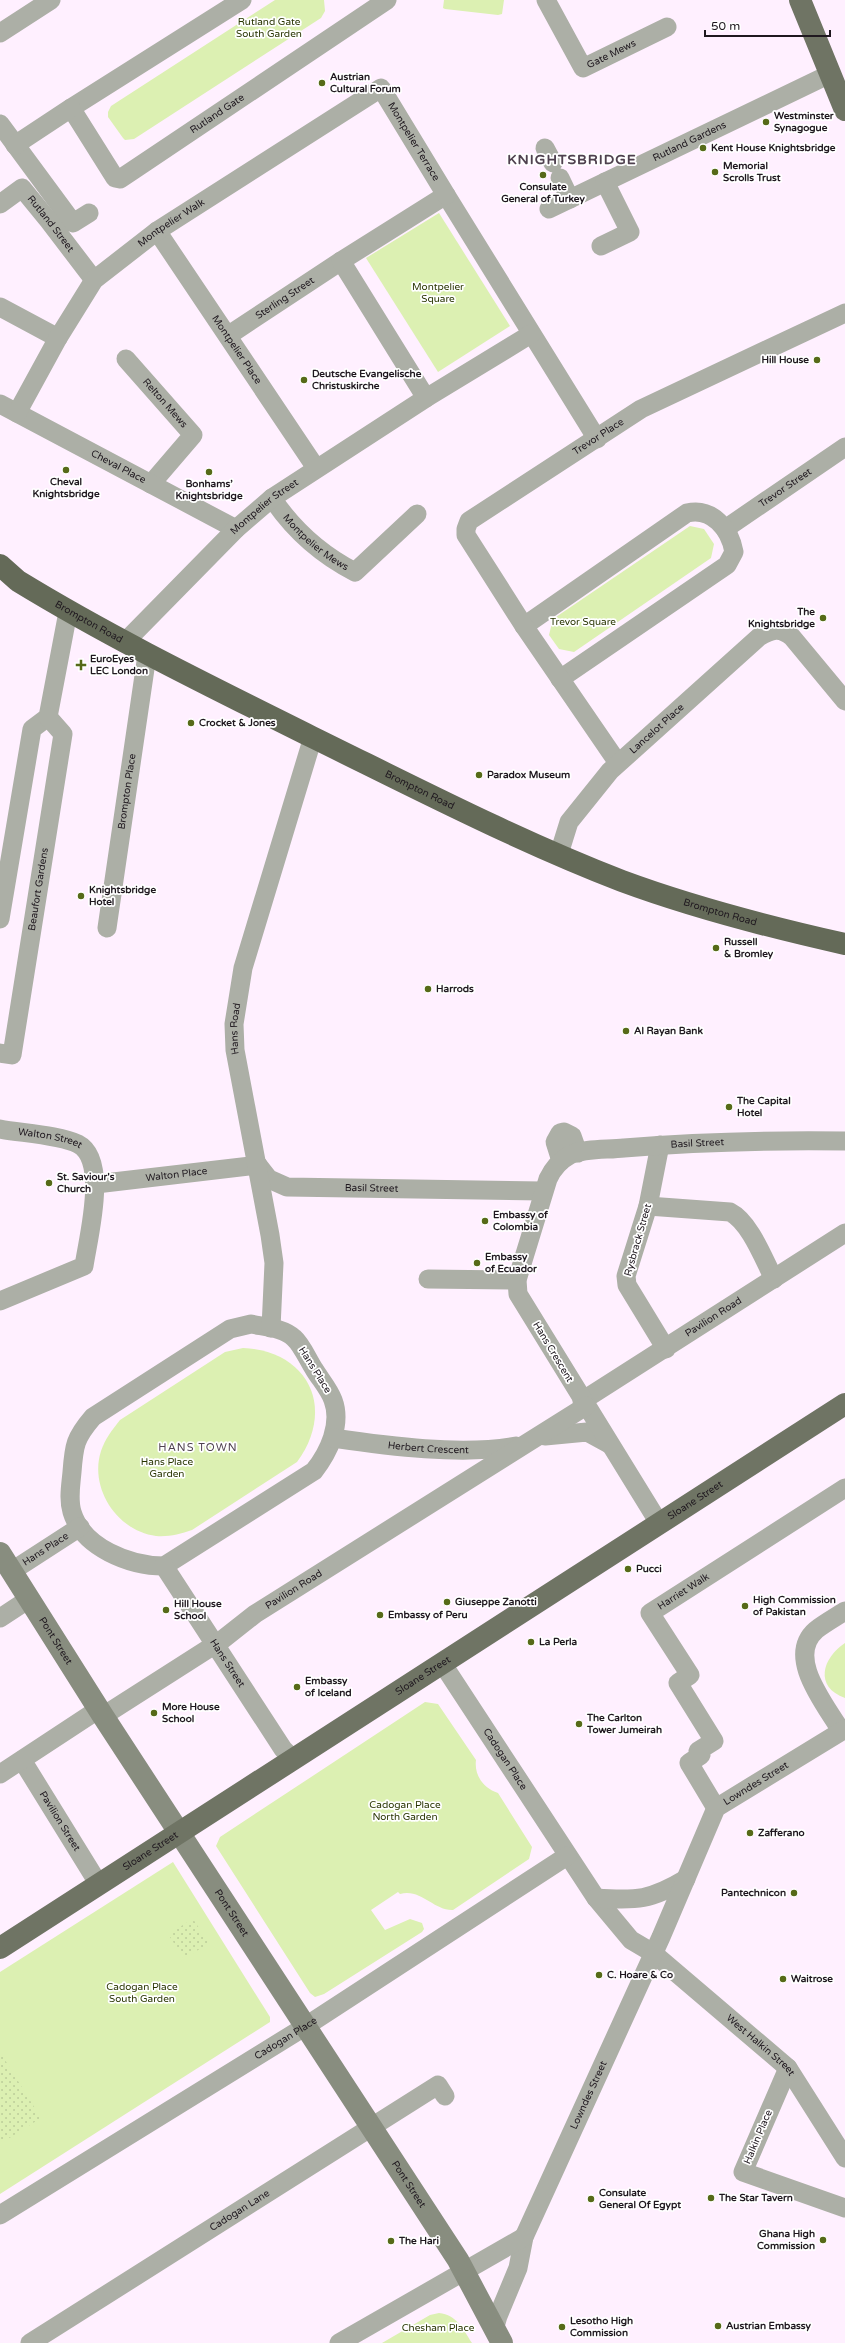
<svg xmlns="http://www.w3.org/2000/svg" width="845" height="2343" viewBox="0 0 845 2343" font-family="'Varela Round',sans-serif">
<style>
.green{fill:#dcf0b2}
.park{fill:url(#park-dots)}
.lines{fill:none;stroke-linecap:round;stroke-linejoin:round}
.minor{stroke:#acafa6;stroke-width:19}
.secondary{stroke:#888d7f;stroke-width:22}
.primary{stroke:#6f7464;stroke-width:22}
.trunk{stroke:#646a58;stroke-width:22}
.poi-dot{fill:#566a18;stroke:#fff;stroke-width:1.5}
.labels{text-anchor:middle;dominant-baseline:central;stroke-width:3.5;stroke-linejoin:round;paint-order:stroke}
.park-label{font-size:10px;fill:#283400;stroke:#fff}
.street-label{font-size:10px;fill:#1f181f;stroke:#fff}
.poi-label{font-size:10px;font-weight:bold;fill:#1f181f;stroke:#fff;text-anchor:start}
.neighbourhood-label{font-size:11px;letter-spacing:1px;fill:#4f414f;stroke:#fff}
.district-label{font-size:14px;font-weight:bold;letter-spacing:1px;fill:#4f414f;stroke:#fff}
</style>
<defs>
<pattern id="park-dots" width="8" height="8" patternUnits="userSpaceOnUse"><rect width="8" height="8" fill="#dcf0b2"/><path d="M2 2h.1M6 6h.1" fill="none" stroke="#bccd99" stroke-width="1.8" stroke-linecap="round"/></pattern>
</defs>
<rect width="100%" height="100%" fill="#fff0ff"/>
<g class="green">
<path d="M275,0h49l1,11 -4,7 -187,121 -9,1 -2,-2 -15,-21v-5l3,-6z"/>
<path d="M444,0h60l-2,14 -4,1 -53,-6 -2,-1z"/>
<path d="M439,213l71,113 -72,46 -72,-114z"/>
<path d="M690,526l14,3 10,15 -3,14 -137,94 -15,-3 -10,-14 4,-16z"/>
<path d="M243,1348c66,3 93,61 54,114l-105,68c-12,4 -23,7 -36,6 -39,-5 -67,-48 -55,-85 4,-12 11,-21 19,-31l105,-68z"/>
<path d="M845,1643v55c-31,-11 -23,-40 0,-55z"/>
<path d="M425,1702l13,2 38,56c-2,15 7,28 22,33l34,54 -3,12 -76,51c-19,1 -32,-22 -53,-16l-2,-2 -27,18 14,20 25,-11 12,4 2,6 -2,3 -98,62 -9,3 -5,-4 -94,-147 4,-9z"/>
<path d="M173,1862l97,155v5l-270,172v-222z"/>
<path d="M439,2313c18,2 24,16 33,30h-90l48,-28z"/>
</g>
<g class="park">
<path d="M193,1919l16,24 -25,16 -16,-25z"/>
<path d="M0,2052l41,66 -41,26z"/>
</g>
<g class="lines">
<g class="minor">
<path id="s1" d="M242,0l-171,108 44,70 5,1 12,-8 255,-171"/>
<path id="s2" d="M546,0l37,68 84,-41"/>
<path d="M0,33l51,-33"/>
<path d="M0,124l73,99 16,-10"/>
<path d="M15,145l56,-37"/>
<path d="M545,148l8,15"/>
<path d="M560,178l10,21"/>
<path id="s3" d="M0,204l22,-16 27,33 45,59"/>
<path id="s4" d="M549,209l281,-135"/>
<path id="s5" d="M157,231l159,237"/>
<path d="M601,246l29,-14 -25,-50"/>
<path d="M0,307l58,31"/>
<path id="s6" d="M229,335l112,-74"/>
<path id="s7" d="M126,359l67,76 -42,49"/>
<path d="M426,398l-85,-137 105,-66 151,244"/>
<path id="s8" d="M0,404l236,125"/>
<path id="s9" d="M17,413l41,-75 36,-58 63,-49 224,-143 65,107"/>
<path id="s10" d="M272,498c22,33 48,56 83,74l62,-58"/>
<path id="s11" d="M725,529l120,-82"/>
<path d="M524,626l163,-113c25,-6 43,16 47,39l-7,13 -167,114"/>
<path id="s12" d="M124,643l112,-114 36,-31 154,-100 105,-64"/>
<path id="s13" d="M618,763l-94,-137 -58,-91v-6l3,-8 172,-112 204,-96"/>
<path id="s14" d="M559,854l10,-32 41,-51 149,-134c13,-8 21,-10 33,0l53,64"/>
<path d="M0,919l32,-190 16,-12 20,-105"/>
<path id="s15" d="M107,928l40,-273"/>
<path id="s16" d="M0,1053l12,2 51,-321 -15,-17"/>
<path id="s17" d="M0,1129c21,4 60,6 78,15 31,16 10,94 6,122l-84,35"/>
<path d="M660,1145l-12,61 -22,70 1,9 39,64"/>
<path d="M561,1161l-6,-19 5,-9 4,-1 8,4 6,17"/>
<path id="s18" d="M258,1165l11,14 18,8 255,4"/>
<path id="s19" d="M96,1184l162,-19"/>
<path d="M648,1206l82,6c20,10 34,48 44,67"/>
<path d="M428,1279l89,1"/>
<path d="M251,1324c14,3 33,4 43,14 8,7 14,22 20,31 6,10 15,20 19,31 9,24 -4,52 -19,71l-150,95c-34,0 -81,-18 -92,-54 -4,-13 -1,-28 0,-40 2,-27 3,-34 21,-55l137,-88z"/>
<path id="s20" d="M271,1328l3,-65 -4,-28 -35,-185 -1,-26 9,-56 70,-231"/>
<path id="s21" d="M582,1401l263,-168"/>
<path d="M545,1436l42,-4 22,12"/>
<path id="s22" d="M333,1438c55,8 129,18 183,8"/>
<path id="s23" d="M659,1523l-141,-229 -1,-14 31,-101c5,-11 11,-18 22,-24 15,-7 37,-5 54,-7 73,-6 148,-8 221,-7"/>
<path id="s24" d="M164,1566l119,183 10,10"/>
<path id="s25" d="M12,1571l68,-44"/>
<path d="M0,1618l29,-19"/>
<path id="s26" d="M442,1663l154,235 35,42 22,13 135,115 57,90"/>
<path id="s27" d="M103,1716l119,-76 33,-26 331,-208"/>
<path d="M841,1731c-15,-26 -56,-74 -25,-101 9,-7 20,-13 29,-19"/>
<path id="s28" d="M22,1760l76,123"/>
<path d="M0,1774l99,-65"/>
<path id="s29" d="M716,1808l-27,-45 12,-8 -3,-4 16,-10 -36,-58 12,-8 -40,-62 195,-125"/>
<path d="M596,1898c41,3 55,2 90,-19"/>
<path d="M788,2068l-45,104 102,36"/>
<path id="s30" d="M0,2215l306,-189 261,-170"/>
<path id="s31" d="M494,2330l4,-14 20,-48 6,-31 137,-300 55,-129 129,-79"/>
<path id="s32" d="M30,2343l408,-258 7,11"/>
<path d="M339,2343l185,-106"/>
</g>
<path class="secondary" id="s33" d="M0,1553l103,163 355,544 44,83"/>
<g class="primary">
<path d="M800,0l45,110"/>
<path id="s34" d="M0,1948l845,-544"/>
</g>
<path class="trunk" id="s35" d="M0,565l18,16c95,58 194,106 294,156 102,50 204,103 310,144 73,27 147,46 223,63"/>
</g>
<g class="poi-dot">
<circle cx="322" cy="83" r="4"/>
<circle cx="766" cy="122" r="4"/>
<circle cx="703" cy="148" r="4"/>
<circle cx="715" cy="172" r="4"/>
<circle cx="543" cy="175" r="4"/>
<circle cx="817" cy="360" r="4"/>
<circle cx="304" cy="380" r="4"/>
<circle cx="66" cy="470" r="4"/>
<circle cx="209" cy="472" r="4"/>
<circle cx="823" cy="618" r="4"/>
<path d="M79 659h4v4h4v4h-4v4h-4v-4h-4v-4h4z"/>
<circle cx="191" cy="723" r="4"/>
<circle cx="479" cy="775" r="4"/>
<circle cx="81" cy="896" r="4"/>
<circle cx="716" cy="948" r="4"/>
<circle cx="428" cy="989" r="4"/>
<circle cx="626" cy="1031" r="4"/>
<circle cx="729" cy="1107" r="4"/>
<circle cx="49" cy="1183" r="4"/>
<circle cx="485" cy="1221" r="4"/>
<circle cx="477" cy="1263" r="4"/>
<circle cx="628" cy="1569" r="4"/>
<circle cx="447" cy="1602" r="4"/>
<circle cx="745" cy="1606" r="4"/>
<circle cx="166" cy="1610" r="4"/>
<circle cx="380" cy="1615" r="4"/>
<circle cx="531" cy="1642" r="4"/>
<circle cx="297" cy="1687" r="4"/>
<circle cx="154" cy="1713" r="4"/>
<circle cx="579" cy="1724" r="4"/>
<circle cx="750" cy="1833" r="4"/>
<circle cx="794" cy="1893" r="4"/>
<circle cx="599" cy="1975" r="4"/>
<circle cx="783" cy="1979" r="4"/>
<circle cx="711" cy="2198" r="4"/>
<circle cx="591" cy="2199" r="4"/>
<circle cx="823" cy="2240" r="4"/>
<circle cx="391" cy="2241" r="4"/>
<circle cx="718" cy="2326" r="4"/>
<circle cx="562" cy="2327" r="4"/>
</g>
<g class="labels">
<g class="park-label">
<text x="269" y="22">Rutland Gate<tspan x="269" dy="12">South Garden</tspan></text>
<text x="438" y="287">Montpelier<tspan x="438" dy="12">Square</tspan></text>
<text x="583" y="622">Trevor Square</text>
<text x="167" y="1462">Hans Place<tspan x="167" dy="12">Garden</tspan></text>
<text x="405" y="1805">Cadogan Place<tspan x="405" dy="12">North Garden</tspan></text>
<text x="142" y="1987">Cadogan Place<tspan x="142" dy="12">South Garden</tspan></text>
<text x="438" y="2328">Chesham Place</text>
</g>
<g class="street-label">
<text stroke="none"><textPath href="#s2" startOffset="109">Gate Mews</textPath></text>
<text stroke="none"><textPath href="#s1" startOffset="407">Rutland Gate</textPath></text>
<text stroke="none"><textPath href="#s4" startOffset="156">Rutland Gardens</textPath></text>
<text stroke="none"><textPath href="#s9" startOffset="562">Montpelier Terrace</textPath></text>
<text stroke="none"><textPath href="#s3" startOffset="73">Rutland Street</textPath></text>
<text stroke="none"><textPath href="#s9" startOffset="250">Montpelier Walk</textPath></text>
<text stroke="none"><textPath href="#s6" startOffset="67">Sterling Street</textPath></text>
<text stroke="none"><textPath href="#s5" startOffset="143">Montpelier Place</textPath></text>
<text stroke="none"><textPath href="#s7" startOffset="59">Relton Mews</textPath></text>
<text stroke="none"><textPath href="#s13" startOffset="443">Trevor Place</textPath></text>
<text stroke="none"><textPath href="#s8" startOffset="134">Cheval Place</textPath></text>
<text stroke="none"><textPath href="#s11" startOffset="73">Trevor Street</textPath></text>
<text stroke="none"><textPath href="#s12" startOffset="196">Montpelier Street</textPath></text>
<text stroke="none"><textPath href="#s10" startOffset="63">Montpelier Mews</textPath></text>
<text stroke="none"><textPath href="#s35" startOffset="106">Brompton Road</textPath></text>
<text stroke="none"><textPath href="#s14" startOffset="162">Lancelot Place</textPath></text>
<text stroke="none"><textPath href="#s35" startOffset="477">Brompton Road</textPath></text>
<text stroke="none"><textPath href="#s15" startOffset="138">Brompton Place</textPath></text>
<text stroke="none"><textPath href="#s16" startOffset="180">Beaufort Gardens</textPath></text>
<text stroke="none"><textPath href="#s35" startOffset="802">Brompton Road</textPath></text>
<text stroke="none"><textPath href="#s20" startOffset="303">Hans Road</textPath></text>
<text stroke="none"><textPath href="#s17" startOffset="51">Walton Street</textPath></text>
<text stroke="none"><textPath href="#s23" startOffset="550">Basil Street</textPath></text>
<text stroke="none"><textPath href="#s19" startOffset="81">Walton Place</textPath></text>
<text stroke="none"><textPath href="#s18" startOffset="122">Basil Street</textPath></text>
<text transform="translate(638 1240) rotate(-74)">Rysbrack Street</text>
<text stroke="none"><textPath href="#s21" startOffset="156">Pavilion Road</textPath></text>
<text transform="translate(553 1352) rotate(59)">Hans Crescent</text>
<text transform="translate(315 1370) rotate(58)">Hans Place</text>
<text stroke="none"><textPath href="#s22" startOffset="96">Herbert Crescent</textPath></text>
<text stroke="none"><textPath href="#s34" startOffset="827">Sloane Street</textPath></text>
<text stroke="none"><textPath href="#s25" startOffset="40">Hans Place</textPath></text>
<text stroke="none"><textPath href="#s27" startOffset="229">Pavilion Road</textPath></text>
<text stroke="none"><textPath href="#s29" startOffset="287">Harriet Walk</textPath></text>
<text stroke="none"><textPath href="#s33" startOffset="104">Pont Street</textPath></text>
<text stroke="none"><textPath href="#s24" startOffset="116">Hans Street</textPath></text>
<text stroke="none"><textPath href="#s34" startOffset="503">Sloane Street</textPath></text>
<text stroke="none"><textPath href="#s26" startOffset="115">Cadogan Place</textPath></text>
<text stroke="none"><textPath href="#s31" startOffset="615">Lowndes Street</textPath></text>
<text stroke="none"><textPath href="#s28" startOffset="72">Pavilion Street</textPath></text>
<text stroke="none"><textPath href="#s34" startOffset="179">Sloane Street</textPath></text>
<text stroke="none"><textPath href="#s33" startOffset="428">Pont Street</textPath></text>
<text stroke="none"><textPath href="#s30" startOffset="336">Cadogan Place</textPath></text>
<text stroke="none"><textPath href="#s26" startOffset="503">West Halkin Street</textPath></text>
<text stroke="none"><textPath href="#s31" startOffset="254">Lowndes Street</textPath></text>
<text transform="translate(758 2137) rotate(-67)">Halkin Place</text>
<text stroke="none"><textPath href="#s33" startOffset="752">Pont Street</textPath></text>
<text stroke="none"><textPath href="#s32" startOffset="248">Cadogan Lane</textPath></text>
</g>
<g class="poi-label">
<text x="330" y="77">Austrian<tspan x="330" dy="12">Cultural Forum</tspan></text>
<text x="774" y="116">Westminster<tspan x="774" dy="12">Synagogue</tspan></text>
<text x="711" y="148">Kent House Knightsbridge</text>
<text x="723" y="166">Memorial<tspan x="723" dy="12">Scrolls Trust</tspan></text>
<text x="543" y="187" text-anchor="middle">Consulate<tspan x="543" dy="12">General of Turkey</tspan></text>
<text x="809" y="360" text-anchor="end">Hill House</text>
<text x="312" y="374">Deutsche Evangelische<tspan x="312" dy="12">Christuskirche</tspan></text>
<text x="66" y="482" text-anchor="middle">Cheval<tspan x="66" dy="12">Knightsbridge</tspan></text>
<text x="209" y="484" text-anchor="middle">Bonhams’<tspan x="209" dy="12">Knightsbridge</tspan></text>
<text x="815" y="612" text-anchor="end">The<tspan x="815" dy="12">Knightsbridge</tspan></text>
<text x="90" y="659">EuroEyes<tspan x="90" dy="12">LEC London</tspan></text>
<text x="199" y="723">Crocket &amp; Jones</text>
<text x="487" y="775">Paradox Museum</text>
<text x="89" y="890">Knightsbridge<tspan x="89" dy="12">Hotel</tspan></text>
<text x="724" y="942">Russell<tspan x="724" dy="12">&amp; Bromley</tspan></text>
<text x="436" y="989">Harrods</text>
<text x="634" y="1031">Al Rayan Bank</text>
<text x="737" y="1101">The Capital<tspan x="737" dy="12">Hotel</tspan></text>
<text x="57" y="1177">St. Saviour's<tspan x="57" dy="12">Church</tspan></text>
<text x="493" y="1215">Embassy of<tspan x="493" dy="12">Colombia</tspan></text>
<text x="485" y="1257">Embassy<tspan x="485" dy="12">of Ecuador</tspan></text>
<text x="636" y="1569">Pucci</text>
<text x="753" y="1600">High Commission<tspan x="753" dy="12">of Pakistan</tspan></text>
<text x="455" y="1602">Giuseppe Zanotti</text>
<text x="174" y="1604">Hill House<tspan x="174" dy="12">School</tspan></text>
<text x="388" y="1615">Embassy of Peru</text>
<text x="539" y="1642">La Perla</text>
<text x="305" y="1681">Embassy<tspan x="305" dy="12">of Iceland</tspan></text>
<text x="162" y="1707">More House<tspan x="162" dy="12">School</tspan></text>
<text x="587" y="1718">The Carlton<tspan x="587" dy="12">Tower Jumeirah</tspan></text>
<text x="758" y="1833">Zafferano</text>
<text x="786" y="1893" text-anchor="end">Pantechnicon</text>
<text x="607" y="1975">C. Hoare &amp; Co</text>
<text x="791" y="1979">Waitrose</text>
<text x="599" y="2193">Consulate<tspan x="599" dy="12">General Of Egypt</tspan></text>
<text x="719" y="2198">The Star Tavern</text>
<text x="815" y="2234" text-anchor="end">Ghana High<tspan x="815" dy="12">Commission</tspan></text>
<text x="399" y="2241">The Hari</text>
<text x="570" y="2321">Lesotho High<tspan x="570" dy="12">Commission</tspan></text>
<text x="726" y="2326">Austrian Embassy</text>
</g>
<g class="neighbourhood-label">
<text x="198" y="1447">HANS TOWN</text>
</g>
<g class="district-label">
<text x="572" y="159">KNIGHTSBRIDGE</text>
</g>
</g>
<path d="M705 30v6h125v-6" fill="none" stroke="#1f181f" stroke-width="2"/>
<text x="711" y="30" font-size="12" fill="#1f181f" stroke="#ffffff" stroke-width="3" paint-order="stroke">50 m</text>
</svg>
